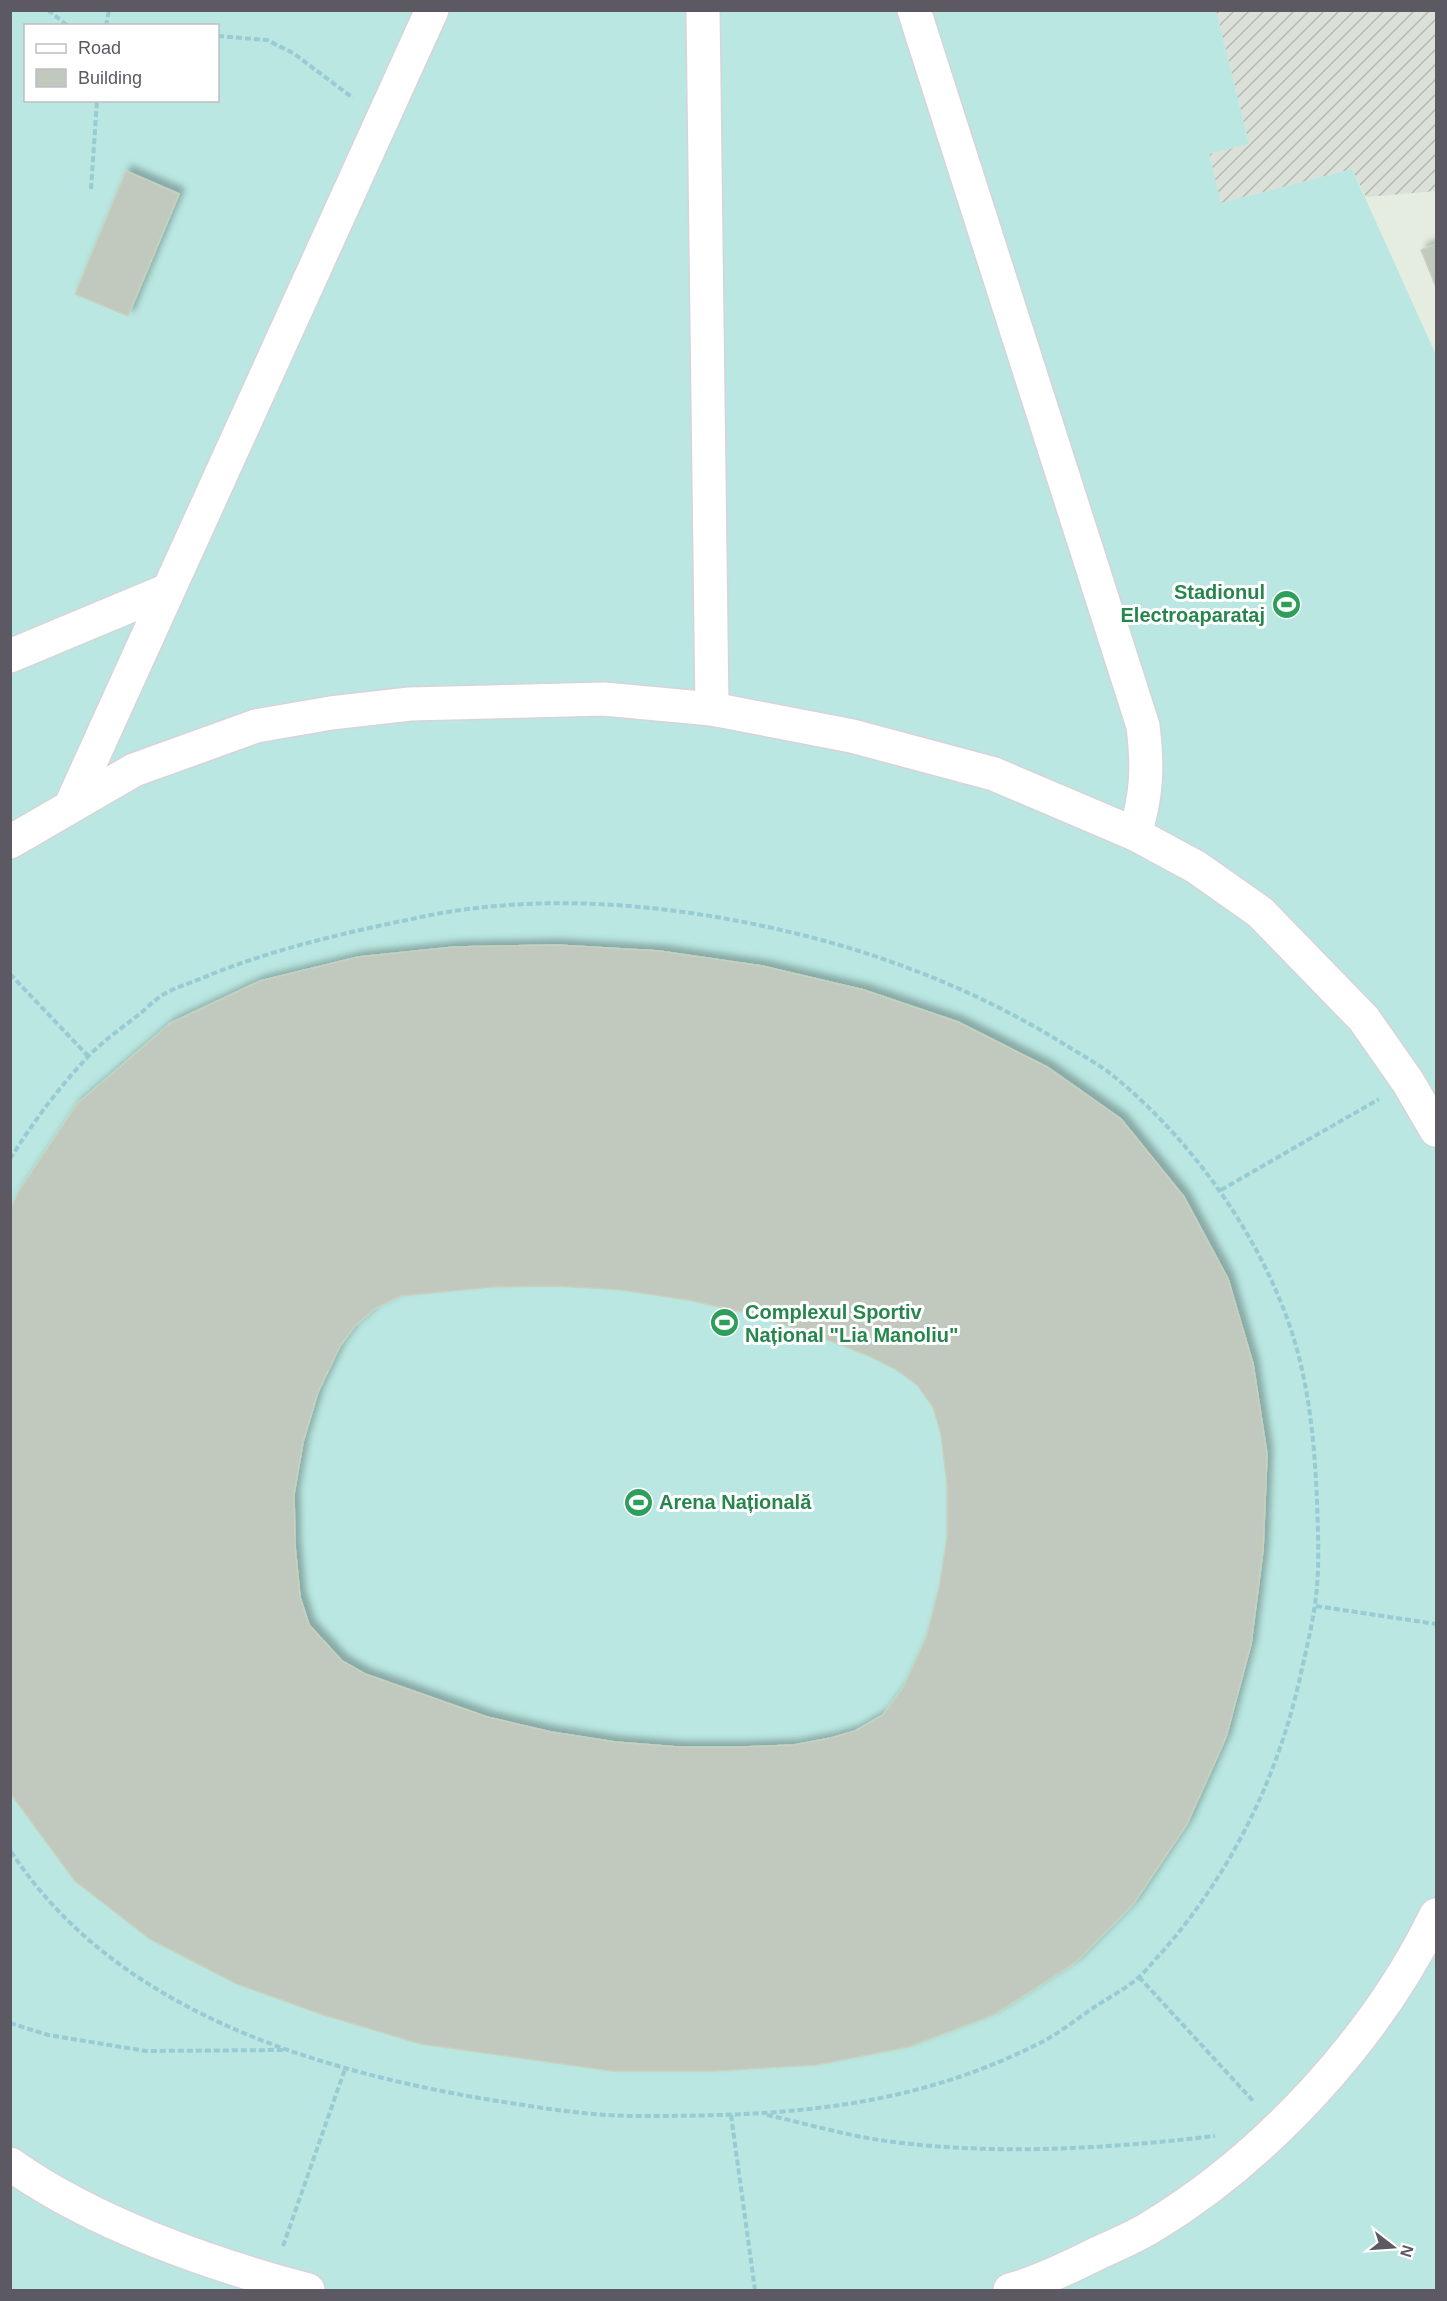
<svg xmlns="http://www.w3.org/2000/svg" width="1447" height="2301" viewBox="0 0 1447 2301" font-family="Arial,sans-serif">
<style>
.industrial{fill:url(#industrial-furrows)}
.pitch{fill:#bae7e1;fill-rule:evenodd}
.building{fill:#c1c8bd;stroke:#c7d2be;stroke-width:1.5;fill-rule:evenodd;filter:url(#shadow)}
.lines{fill:none;stroke-linecap:round;stroke-linejoin:round}
.minor-casing{stroke:#d7d3db;stroke-width:36}
.path{stroke:#98cbd3;stroke-width:4;stroke-dasharray:6 3;stroke-linecap:butt}
.minor{stroke:#fff;stroke-width:33}
.labels{text-anchor:middle;dominant-baseline:central;stroke-width:6;stroke-linejoin:round;paint-order:stroke}
.leisure-label{font-size:20px;font-weight:bold;fill:#27864d;stroke:#fff;text-anchor:start}
</style>
<defs>
<pattern id="industrial-furrows" width="10" height="10" patternUnits="userSpaceOnUse" patternTransform="scale(1.5)"><rect width="10" height="10" fill="#dbe0d8"/><path d="M-1 1l2-2M0 10L10 0M9 11l2-2" fill="none" stroke="#b5b9b3"/></pattern>
<filter id="shadow"><feDropShadow dx="5.5" dy="-5.5" stdDeviation="3" flood-color="#0004"/></filter>
</defs>
<rect width="100%" height="100%" fill="#e4ede0"/>
<path class="industrial" d="M1216,11h220v180l-70,6 -14,-28 -131,34 -12,-49 40,-10z"/>
<path class="pitch" d="M11,11h1205l33,133 -40,10 12,49 131,-34 84,186v1935h-1425zM26,26h192v74h-192z"/>
<g class="building">
<path d="M126,171l53,23 -51,122 -53,-22z"/>
<path d="M1436,244v43l-15,-37z"/>
<path d="M556,945l103,6 103,15 102,24 94,32 89,45 74,52 63,78 44,82 25,85 14,90 -4,96 -12,94 -25,93 -39,87 -53,79 -58,59 -83,53 -85,32 -92,18 -103,6h-101l-191,-27 -97,-29 -87,-31 -87,-45 -75,-58 -65,-88v-583l9,-19 58,-87 94,-81 89,-42 98,-24 97,-10zM557,1286l65,4 66,10 59,13 60,19 62,24 26,13 22,16 16,22 8,27 6,51v53l-8,50 -13,50 -23,50 -20,27 -28,16 -24,7 -37,7 -51,2h-65l-63,-5 -64,-10 -64,-15 -122,-43 -23,-13 -33,-36 -9,-28 -5,-51 -1,-52 9,-52 15,-50 22,-46 14,-19 20,-18 26,-13 92,-9z"/>
</g>
<g class="lines">
<defs>
<g id="minor">
<path d="M703,10l9,699"/>
<path d="M914,10l229,716c5,41 4,68 -8,108"/>
<path d="M10,656l158,-66"/>
<path d="M71,805l361,-795"/>
<path d="M10,842l124,-72 122,-44 75,-13 79,-9 194,-5 108,10 140,27 142,38 141,60 61,33 64,45 104,107 44,63 28,48"/>
<path d="M10,2164c83,59 200,100 298,126"/>
<path d="M1010,2290c29,-8 58,-22 84,-35 19,-9 39,-17 57,-28 117,-71 226,-190 285,-312"/>
</g>
</defs>
<use href="#minor" class="minor-casing"/>
<g class="path">
<path d="M48,10l20,16"/>
<path d="M106,26l3,-16"/>
<path d="M218,36l49,4 26,13 60,45"/>
<path d="M91,189l6,-89"/>
<path d="M10,974l78,82"/>
<path d="M10,1159c22,-35 46,-68 74,-98 15,-17 35,-31 53,-45 9,-7 17,-16 27,-22 14,-8 33,-13 48,-20 71,-28 145,-44 219,-59 119,-23 246,-10 363,18 96,23 190,61 273,113 15,9 31,18 44,28 86,69 163,180 189,287 11,45 15,93 17,139 1,34 3,70 -2,104 -3,23 -9,46 -14,69 -22,102 -69,199 -138,278 -8,8 -15,18 -24,26 -12,11 -29,20 -43,29 -19,13 -38,28 -58,38 -128,64 -251,72 -391,72 -52,1 -105,-8 -156,-16 -179,-30 -377,-90 -481,-250"/>
<path d="M1221,1190l158,-91"/>
<path d="M1316,1606l120,18"/>
<path d="M1139,1977l115,125"/>
<path d="M10,2023l38,12 98,16 137,-1"/>
<path d="M731,2115l24,175"/>
<path d="M767,2115c37,8 74,19 112,25 111,16 225,9 336,-4"/>
<path d="M283,2246l62,-177"/>
</g>
<use href="#minor" class="minor"/>
</g>
<defs>
<symbol id="stadium-disc" viewBox="-11 -11 22 22"><circle r="9.5" fill="#2e9e5b" stroke="#fff"/><path d="M0-5a6.5 5 0 1 0 0 10a6.5 5 0 1 0 0-10ZM-3.5-1.8h7v3.6h-7Z" fill="#fff"/></symbol>
</defs>
<g fill-rule="evenodd">
<use href="#stadium-disc" x="1270" y="588" width="33" height="33"/>
<use href="#stadium-disc" x="708" y="1306" width="33" height="33"/>
<use href="#stadium-disc" x="622" y="1486" width="33" height="33"/>
</g>
<g class="labels">
<g class="leisure-label">
<text x="1265" y="592" text-anchor="end">Stadionul<tspan x="1265" dy="23">Electroaparataj</tspan></text>
<text x="745" y="1312">Complexul Sportiv<tspan x="745" dy="23">Național "Lia Manoliu"</tspan></text>
<text x="659" y="1502">Arena Națională</text>
</g>
</g>
<rect width="1447" height="2301" fill="none" stroke="#5d5962" stroke-width="24"/>
<rect x="24" y="24" width="195" height="78" fill="#ffffff" stroke="#bebdc0" stroke-width="1.5"/>
<rect x="36" y="44" width="30" height="9" fill="#ffffff" stroke="#bebdc0" stroke-width="1.5"/>
<text x="78" y="54" font-size="18" fill="#5d5962">Road</text>
<rect x="36" y="69" width="30" height="18" fill="#c1c8bd" stroke="#bebdc0" stroke-width="1.5"/>
<text x="78" y="84" font-size="18" fill="#5d5962">Building</text>
<g transform="translate(1393 2247) rotate(107)" stroke="#ffffff" stroke-width="4.5" paint-order="stroke">
<path d="M0-4.5L10 22L0 15L-10 22Z" fill="#5d5962"/>
<text y="-9" font-size="16" font-weight="bold" text-anchor="middle" fill="#5d5962">N</text>
</g>
</svg>
